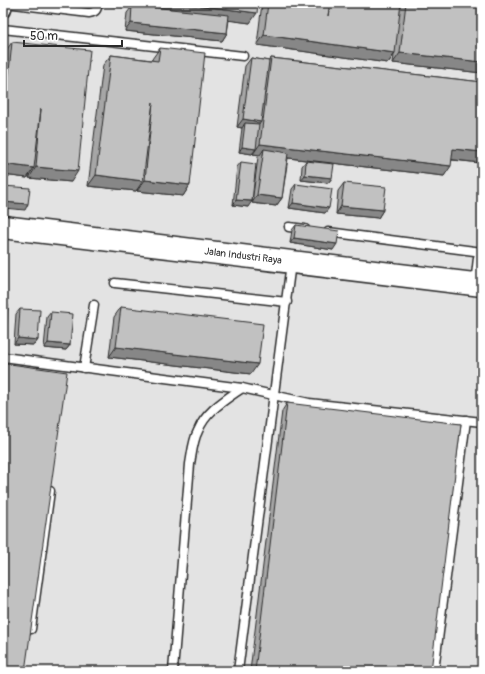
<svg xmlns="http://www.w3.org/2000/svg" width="485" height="674" viewBox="0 0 485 674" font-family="Pangolin,sans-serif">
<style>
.built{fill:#e3e3e3}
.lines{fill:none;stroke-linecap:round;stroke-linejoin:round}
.lane-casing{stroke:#2b2b2b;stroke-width:11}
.street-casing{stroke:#2b2b2b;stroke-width:19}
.secondary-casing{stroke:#2b2b2b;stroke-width:25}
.lane{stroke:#fff;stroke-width:8}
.street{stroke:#fff;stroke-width:16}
.secondary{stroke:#fff;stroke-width:22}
.wall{fill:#a6a6a6;stroke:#2b2b2b}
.shaded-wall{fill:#878787;stroke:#2b2b2b}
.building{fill:#c1c1c1;stroke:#2b2b2b}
.labels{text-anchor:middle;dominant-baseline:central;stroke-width:3.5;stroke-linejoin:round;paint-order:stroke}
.street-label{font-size:10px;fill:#2b2b2b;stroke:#fff}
</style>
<rect width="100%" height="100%" fill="#f2f2f2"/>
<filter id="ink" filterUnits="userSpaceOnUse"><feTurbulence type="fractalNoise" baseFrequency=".025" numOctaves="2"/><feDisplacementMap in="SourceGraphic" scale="8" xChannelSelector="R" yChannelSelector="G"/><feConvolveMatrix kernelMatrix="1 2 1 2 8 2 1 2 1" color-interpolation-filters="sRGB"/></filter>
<g filter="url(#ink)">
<rect class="built" x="3" y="3" width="479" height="668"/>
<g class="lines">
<defs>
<g id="lane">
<path d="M6,3l83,10c7,-1 8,-3 9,-10"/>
<path d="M3,29l240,27"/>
<path d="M289,227l16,2"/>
<path d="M328,232l154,20"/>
<path d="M115,283l172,19"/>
<path d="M3,357l239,31 67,15 173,19"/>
<path d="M84,368l10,-63"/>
<path d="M31,629l19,-138"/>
<path d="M173,671l17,-207c2,-11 3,-24 8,-33 8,-20 27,-31 44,-43"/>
<path d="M238,671l53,-408"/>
<path d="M434,671l32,-251"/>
</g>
<g id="street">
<path d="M3,9l1,-6"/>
<path d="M479,285l3,-27"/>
</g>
<path id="secondary" d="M3,227l479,58"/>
</defs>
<use href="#lane" class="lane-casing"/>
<use href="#street" class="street-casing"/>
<use href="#secondary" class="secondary-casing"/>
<use href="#lane" class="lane"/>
<use href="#street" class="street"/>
<use href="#secondary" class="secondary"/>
</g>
<g class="wall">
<path d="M105,3h153l-8,20 -21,-3 -2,13 -5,8 -97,-10 2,-18 4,-5 -26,-3z"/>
<path d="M262,3h220v70l-89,-10 1,-8 -6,8 -131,-18z"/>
<path d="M12,42l59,140 -42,-4v-3l-2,3 -24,-3v-103l2,-20z"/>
<path d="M160,48l30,137 -7,11 -46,-5 1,-2 -2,2 -48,-5 15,-121 8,-10 41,5v-1z"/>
<path d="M251,58l18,3 2,-3 211,24v79l-1,2 -29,-3 -8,16 -156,-18 -6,40 -6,8 -24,-3 6,-46 2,-2 -7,-1v-1l-1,1 -13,-2 3,-24 -5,-1 8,-61z"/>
<path d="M306,161l26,17 -4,5 -27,-3 1,-14z"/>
<path d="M241,162l7,45 -15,-2 4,-38z"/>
<path d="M344,183l39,27 -5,8 -42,-4 2,-23z"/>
<path d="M296,184l29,29 -36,-5 3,-19z"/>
<path d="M296,225l37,25 -43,-7 2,-13z"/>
<path d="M121,307l130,67 -142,-17 5,-40z"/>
<path d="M20,309l18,31 -4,5 -20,-1 2,-30z"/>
<path d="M51,312l19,33 -4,5 -22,-2 3,-31z"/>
<path d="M287,403l144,268h-181l32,-260z"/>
</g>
<g class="shaded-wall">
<path d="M106,3h74l77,10 -7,10 -118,-15v-3l-1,3 -26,-3z"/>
<path d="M131,23l96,10 -5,8 -97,-10z"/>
<path d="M264,35l131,18 -7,10 -131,-18z"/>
<path d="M400,53l82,9v11l-89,-10z"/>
<path d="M243,119l18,3 -6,8 -10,-7 -3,5 -5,-1z"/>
<path d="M260,144l191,22 -7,10 -181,-21 1,-6 -4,6 -7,-1z"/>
<path d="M242,147l14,2 -4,5 -13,-2z"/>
<path d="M453,149l29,3v9l-1,2 -35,-4z"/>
<path d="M3,164l31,4 -7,10 -24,-3z"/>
<path d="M36,167l42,4 -7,11 -42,-4z"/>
<path d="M96,175l47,6 -7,10 -48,-5z"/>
<path d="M305,175l27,3 -4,5 -27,-3z"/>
<path d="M145,180l45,5 -7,11 -46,-5z"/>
<path d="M257,195l25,3 -6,8 -24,-3z"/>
<path d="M236,200l16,1 -4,6 -15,-2z"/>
<path d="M3,202l25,2 -3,6 -22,-2z"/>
<path d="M293,203l36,5 -4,5 -36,-5z"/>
<path d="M341,206l42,4 -5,8 -42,-4z"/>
<path d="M294,238l43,6 -4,6 -43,-7z"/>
<path d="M3,332h3l-3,5z"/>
<path d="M18,338l20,2 -4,5 -20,-1z"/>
<path d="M48,343l22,2 -4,5 -22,-2z"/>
<path d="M116,347l142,17 -7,10 -142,-17z"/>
</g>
<g class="building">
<path d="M180,3h78l-1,10z"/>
<path d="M268,3h62l-2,13 2,-13h71l-6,50 -131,-18z"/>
<path d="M406,3h76v59l-82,-9z"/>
<path d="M132,5l97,10 -2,18 -96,-10z"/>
<path d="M12,42l78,8 -12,121 -42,-4 5,-58 -7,59 -31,-4v-33z"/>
<path d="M160,48l45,5 -15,132 -45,-5 8,-78 -10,79 -47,-6 15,-120 47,6z"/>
<path d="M251,58l18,3 -8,61 -18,-3z"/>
<path d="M271,58l211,24v70l-29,-3 -2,17 -191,-22z"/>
<path d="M245,123l14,1 -3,25 -14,-2z"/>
<path d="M264,149l24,4 -6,45 -25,-3z"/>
<path d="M306,161l28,3 -2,14 -27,-3z"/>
<path d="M241,162l15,2 -4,37 -16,-1z"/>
<path d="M344,183l42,4 -3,23 -42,-4z"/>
<path d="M296,184l36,5 -3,19 -36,-5z"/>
<path d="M3,186l27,2 -2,16 -25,-2z"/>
<path d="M296,225l43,6 -2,13 -43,-6z"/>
<path d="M3,305h5l-2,27h-3z"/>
<path d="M121,307l142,17 -5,40 -142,-17z"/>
<path d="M20,309l20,1 -2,30 -20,-2z"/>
<path d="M51,312l22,2 -3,31 -22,-2z"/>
<path d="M3,363l64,9 -42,299h-22z"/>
<path d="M287,403l174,21 -30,247h-176z"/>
</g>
</g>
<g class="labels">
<g class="street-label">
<text transform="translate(243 256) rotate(7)">Jalan Industri Raya</text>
</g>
</g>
<rect width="485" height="674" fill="none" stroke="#fff" stroke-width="16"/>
<rect x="8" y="8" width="469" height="658" fill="none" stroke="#2b2b2b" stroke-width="1.5" filter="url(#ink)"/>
<path d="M24 40v6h98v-6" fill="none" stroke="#2b2b2b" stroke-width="2"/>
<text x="30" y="40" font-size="12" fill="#2b2b2b" stroke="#ffffff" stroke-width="3" paint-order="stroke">50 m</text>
</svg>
